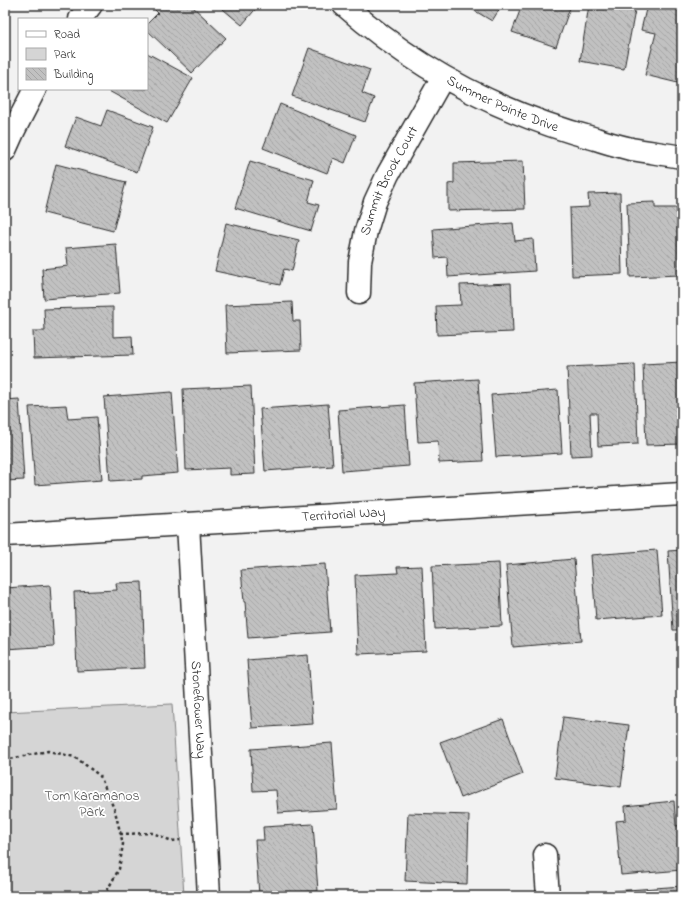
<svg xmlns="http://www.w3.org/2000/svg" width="687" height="901" viewBox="0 0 687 901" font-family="'Indie Flower',sans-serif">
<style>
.park{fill:#d5d5d5;stroke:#808080}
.building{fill:url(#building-back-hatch);stroke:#2b2b2b}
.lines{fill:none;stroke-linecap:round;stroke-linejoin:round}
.minor-casing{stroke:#2b2b2b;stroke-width:25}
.path{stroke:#2b2b2b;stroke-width:2.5;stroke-dasharray:3 3;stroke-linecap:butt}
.minor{stroke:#fff;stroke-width:22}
.labels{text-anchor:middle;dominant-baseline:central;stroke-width:3.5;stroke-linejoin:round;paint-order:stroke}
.street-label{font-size:14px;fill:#2b2b2b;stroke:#fff}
.park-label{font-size:14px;fill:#565656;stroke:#fff}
</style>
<defs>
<pattern id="building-back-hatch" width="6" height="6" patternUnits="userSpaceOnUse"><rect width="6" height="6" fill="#c1c1c1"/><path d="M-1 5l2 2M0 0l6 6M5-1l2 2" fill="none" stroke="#a6a6a6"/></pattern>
</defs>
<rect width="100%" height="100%" fill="#f2f2f2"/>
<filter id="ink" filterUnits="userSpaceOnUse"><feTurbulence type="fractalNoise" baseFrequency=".025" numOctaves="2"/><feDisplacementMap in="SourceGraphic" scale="8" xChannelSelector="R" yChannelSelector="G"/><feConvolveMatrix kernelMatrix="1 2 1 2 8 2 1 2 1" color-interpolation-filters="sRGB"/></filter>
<g filter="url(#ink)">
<path class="park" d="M172,704l12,192h-179v-184z"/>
<g class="building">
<path d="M152,5h39l35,33 -34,35 -45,-43v-6l11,-11 -7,-7z"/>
<path d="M218,5h41l-17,20z"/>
<path d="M465,5h37l-10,16z"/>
<path d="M522,5h49l-15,42 -44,-15z"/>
<path d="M589,5h47l-12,64 -44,-8z"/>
<path d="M647,5h35v79l-37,-9 11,-42 -15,-3z"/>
<path d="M309,48l61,22 -8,23 12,5 -9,24 -73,-26z"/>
<path d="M147,53l46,25 -26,45 -62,-34h42z"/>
<path d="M280,104l76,31 -11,28 -12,-5 -6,15 -64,-25z"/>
<path d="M107,110l46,17 -16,45 -72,-26 11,-29 25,9z"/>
<path d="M250,161l64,19 -6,22 11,3 -8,26 -76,-23z"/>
<path d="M523,161l2,48 -77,2v-27l6,-1v-20z"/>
<path d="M56,164l70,18 -13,49 -69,-18z"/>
<path d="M620,193l2,81 -50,2 -2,-68 19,-1 -1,-13z"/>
<path d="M655,202v6h22l3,67 -50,2 -3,-74z"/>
<path d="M226,223l73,17 -7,31 -8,-2 -4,16 -65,-14z"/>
<path d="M513,223l2,18 18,-2 2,32 -87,6 -1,-20 -12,1 -2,-29z"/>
<path d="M116,244l4,49 -76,6 -2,-30 26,-3 -2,-18z"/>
<path d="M511,283l2,49 -76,3 -1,-29 25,-1 -1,-20z"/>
<path d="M292,302l1,19h7l1,29 -74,3 -2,-48z"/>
<path d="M113,307v30l19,-1 1,19 -99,3 -1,-27h12l-1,-22z"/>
<path d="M682,362v82l-36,1 -3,-81z"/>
<path d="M635,364l3,80 -40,2 -1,-33h-7l2,42 -21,1 -4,-89z"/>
<path d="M478,379l5,82 -44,2 -1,-22 -20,1 -4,-59z"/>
<path d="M251,386l4,88 -25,1v-7l-44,2 -3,-81z"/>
<path d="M558,390l4,63 -66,4 -5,-62z"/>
<path d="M172,392l6,81 -36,3v3l-32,2 -6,-84z"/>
<path d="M19,399l5,81 -19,1v-81z"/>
<path d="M328,404l5,62 -68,5 -5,-62z"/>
<path d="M66,405l2,14 29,-2 5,63 -67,5 -6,-78z"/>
<path d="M405,405l4,61 -67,5 -4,-61z"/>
<path d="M657,550l5,65 -66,5 -5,-65z"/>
<path d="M682,550v80h-9l-5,-79z"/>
<path d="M574,559l7,82 -68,6 -7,-82z"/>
<path d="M499,563l3,63 -67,3 -3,-63z"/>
<path d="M325,564l5,68 -82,6 -3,-36h-1l-3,-32z"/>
<path d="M422,566l4,85 -68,3 -3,-79 43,-2 -1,-6z"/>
<path d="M142,582l3,86 -68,3 -3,-79 43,-2 -1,-7z"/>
<path d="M50,585l4,61 -49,3v-61z"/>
<path d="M308,655l5,69 -61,4 -5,-68z"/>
<path d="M563,717l66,8 -8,62 -66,-9z"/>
<path d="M503,719l20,55 -62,24 -21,-56z"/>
<path d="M332,743l5,66 -59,4 -2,-23 -23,1 -2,-42z"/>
<path d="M674,801l2,25 6,-1v45l-61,5 -5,-54 10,-1 -1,-14z"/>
<path d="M408,813l61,2 -2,69 -62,-3z"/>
<path d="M313,824l5,67 -59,4 -4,-55h9l-1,-13z"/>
<path d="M682,886v10h-68v-5z"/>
</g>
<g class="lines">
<defs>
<g id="minor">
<path id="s1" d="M344,5c72,64 158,109 252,134 11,4 23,7 35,10 17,3 34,5 51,8"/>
<path d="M80,19l11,-14"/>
<path d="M5,150l9,-20 21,-41"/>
<path id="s2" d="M359,293l1,-31 6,-31 9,-29 13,-28 55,-97"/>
<path id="s3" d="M188,524l21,372"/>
<path id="s4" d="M5,535l677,-41"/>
<path d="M545,855l3,41"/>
</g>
</defs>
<use href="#minor" class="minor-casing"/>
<g class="path">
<path d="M5,760l43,-9 27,6 25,19 15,35 8,33 -4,25 -15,27"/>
<path d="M120,834l33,-1 19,8 8,-1"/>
</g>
<use href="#minor" class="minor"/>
</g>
</g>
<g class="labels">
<g class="street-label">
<text stroke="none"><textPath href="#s1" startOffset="188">Summer Pointe Drive</textPath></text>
<text stroke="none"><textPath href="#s2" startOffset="118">Summit Brook Court</textPath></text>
<text stroke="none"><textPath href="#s4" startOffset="339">Territorial Way</textPath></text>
<text stroke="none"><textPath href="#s3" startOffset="186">Stoneflower Way</textPath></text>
</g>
<g class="park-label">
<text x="92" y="796">Tom Karamanos<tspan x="92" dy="16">Park</tspan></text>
</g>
</g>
<rect width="687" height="901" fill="none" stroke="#fff" stroke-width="20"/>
<rect x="10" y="10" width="667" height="881" fill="none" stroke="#2b2b2b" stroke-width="1.5" filter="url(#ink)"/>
<rect x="18" y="18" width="130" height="72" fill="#ffffff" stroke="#aaaaaa"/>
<rect x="26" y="31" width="20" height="6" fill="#ffffff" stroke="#aaaaaa"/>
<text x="54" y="38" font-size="12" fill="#2b2b2b">Road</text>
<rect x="26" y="48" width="20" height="12" fill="#d5d5d5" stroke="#aaaaaa"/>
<text x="54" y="58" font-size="12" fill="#2b2b2b">Park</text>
<rect x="26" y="68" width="20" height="12" fill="url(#building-back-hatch)" stroke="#aaaaaa"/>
<text x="54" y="78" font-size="12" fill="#2b2b2b">Building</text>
</svg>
